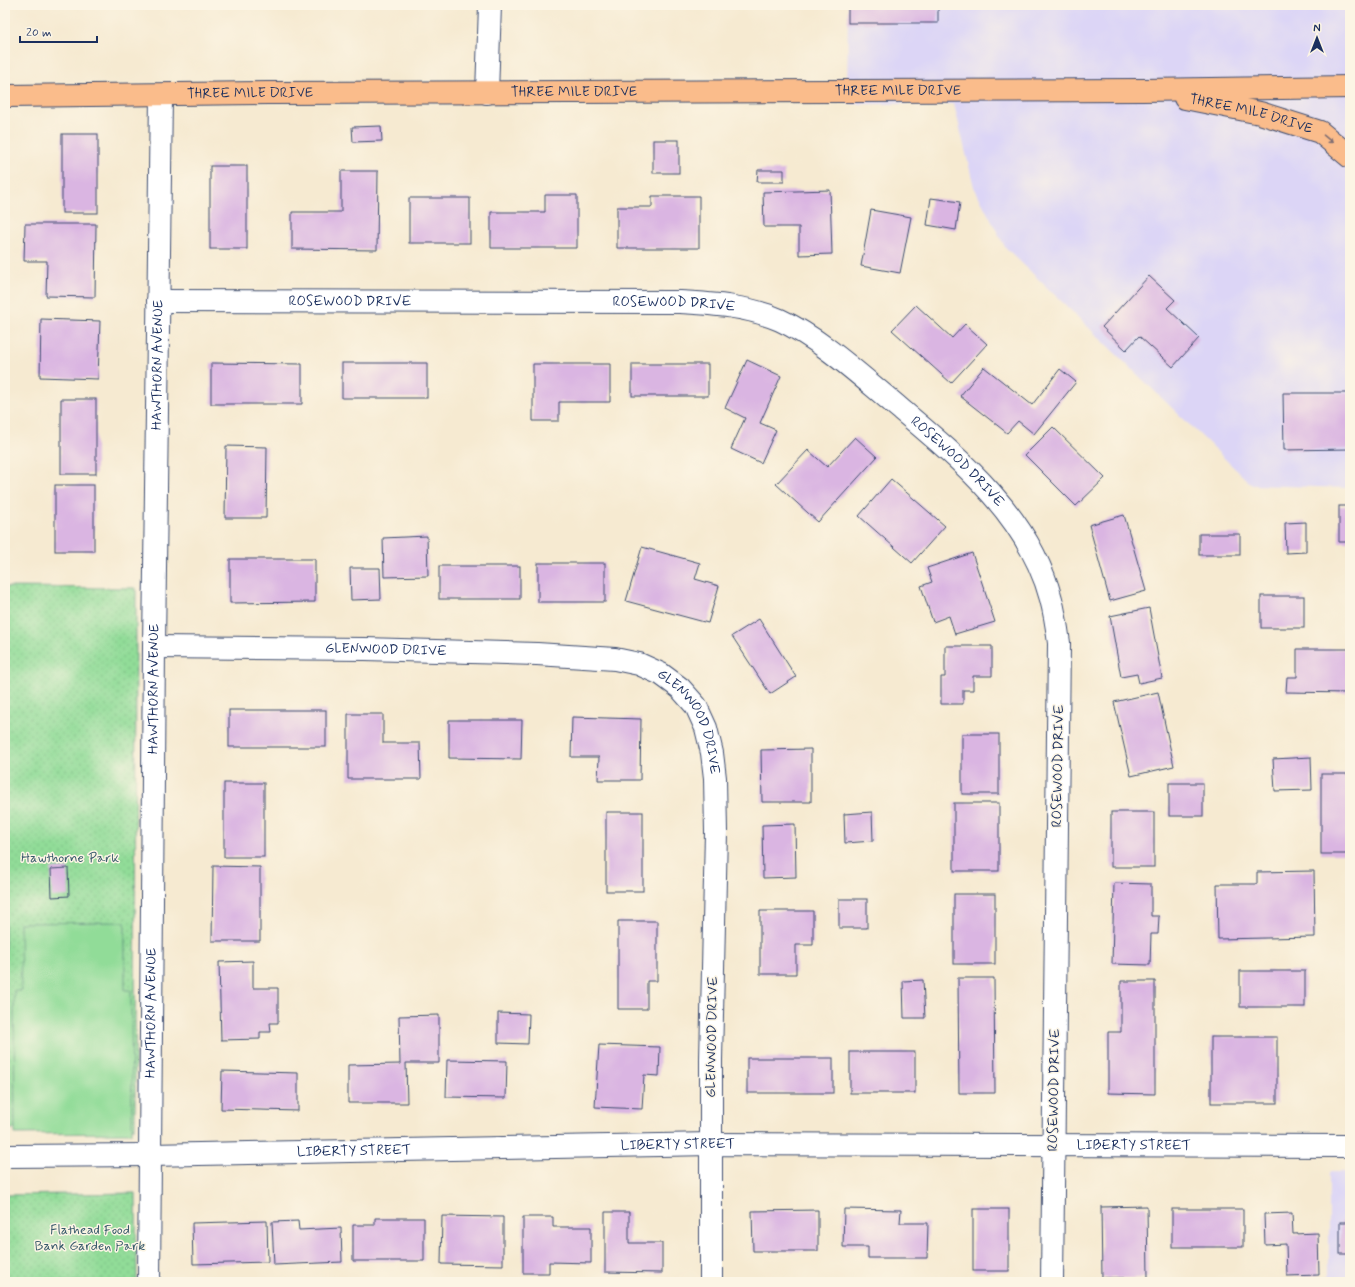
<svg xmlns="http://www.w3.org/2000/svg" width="1355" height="1287" viewBox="0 0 1355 1287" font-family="Mynerve,sans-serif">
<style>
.built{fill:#dcd5f6}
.grass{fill:url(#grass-dots);stroke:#56867b}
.pitch{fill:#91dc98;stroke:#56867b}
.building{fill:#dab5e2}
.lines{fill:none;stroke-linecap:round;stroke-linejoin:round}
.minor-casing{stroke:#3c4b6f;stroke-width:24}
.major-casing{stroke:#3c4b6f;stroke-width:24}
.minor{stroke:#fff;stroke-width:22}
.major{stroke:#fabc8b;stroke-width:22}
.oneway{stroke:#7f6e72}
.labels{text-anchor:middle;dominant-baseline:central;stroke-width:3;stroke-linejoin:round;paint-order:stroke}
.street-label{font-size:14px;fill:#1b2f5e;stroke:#fcf5e5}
.park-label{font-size:14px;fill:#385a6c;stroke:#fcf5e5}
</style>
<defs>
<pattern id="grass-dots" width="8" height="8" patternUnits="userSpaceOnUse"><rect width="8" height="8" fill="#91dc98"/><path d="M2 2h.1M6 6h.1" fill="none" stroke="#7cbd85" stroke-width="1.8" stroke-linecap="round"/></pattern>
</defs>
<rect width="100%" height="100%" fill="#fcf5e5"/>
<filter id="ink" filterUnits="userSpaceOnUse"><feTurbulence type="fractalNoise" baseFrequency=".025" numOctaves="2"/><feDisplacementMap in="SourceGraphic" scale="8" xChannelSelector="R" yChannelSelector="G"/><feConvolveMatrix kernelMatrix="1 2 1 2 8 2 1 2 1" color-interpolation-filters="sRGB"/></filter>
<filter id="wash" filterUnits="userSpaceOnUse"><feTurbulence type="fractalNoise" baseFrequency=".012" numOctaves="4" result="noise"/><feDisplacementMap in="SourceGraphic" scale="16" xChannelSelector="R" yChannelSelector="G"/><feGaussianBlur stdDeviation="0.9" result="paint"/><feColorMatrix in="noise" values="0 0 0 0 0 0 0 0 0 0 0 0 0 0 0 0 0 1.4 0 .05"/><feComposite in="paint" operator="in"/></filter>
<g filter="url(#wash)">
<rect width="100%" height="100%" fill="#f6ead1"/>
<g class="built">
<path d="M848,5h502v483l-98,-3 -247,-238 -31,-60 -20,-83h-107z"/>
<rect x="1329" y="1172" width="21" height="110"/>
</g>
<g class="grass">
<path d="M5,587l131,1 -1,540 -130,1z"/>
<path d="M136,1193l1,89h-132v-87z"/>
</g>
<path class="pitch" d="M125,922v68h6l1,143 -117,1 -1,-143h7l-1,-68z"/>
<g id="blocks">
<g class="building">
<rect x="848" y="5" width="90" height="18"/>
<path d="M381,126l1,15 -29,1 -1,-15z"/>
<rect x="62" y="134" width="36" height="79"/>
<rect x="653" y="140" width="26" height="33"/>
<rect x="210" y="166" width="37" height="83"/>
<path d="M758,170h26v12h-27z"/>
<path d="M341,171h37l-1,79 -85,-1v-37h49z"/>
<path d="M830,190l2,64 -33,1v-28h-35l-1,-35z"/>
<path d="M545,195h32v53h-86v-36h54z"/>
<path d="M652,196h47v52h-82v-41h35z"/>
<rect x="409" y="198" width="61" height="45"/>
<path d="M931,198l29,4 -4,28 -29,-5z"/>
<path d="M871,210l40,7 -11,56 -39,-7z"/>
<path d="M25,224h71l-1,73 -49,-1 1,-35h-23z"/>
<path d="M1149,276l26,24 -8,8 32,30 -26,29 -34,-31 -13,14 -24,-23z"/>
<path d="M916,305l36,33 13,-14 22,20 -36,39 -59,-53z"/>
<path d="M41,319l59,2 -2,58 -58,-2z"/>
<path d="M747,360l34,16 -21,47 16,7 -15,33 -30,-14 14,-31 -20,-10z"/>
<path d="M211,363l91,1v40h-91z"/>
<rect x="342" y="363" width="85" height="35"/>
<path d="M533,364h77v38h-51v19h-26z"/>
<rect x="632" y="364" width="76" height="32"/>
<path d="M984,367l48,38 28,-36 16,13 -42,52 -16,-13 -11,12 -47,-37z"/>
<path d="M1283,393h67v56l-66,1z"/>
<rect x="61" y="399" width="35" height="75"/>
<path d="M1053,427l52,51 -29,28 -51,-51z"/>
<path d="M855,437l22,20 -59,65 -42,-38 32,-34 19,17z"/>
<path d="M226,446l41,1 -1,71h-41z"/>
<path d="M891,479l54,47 -33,37 -53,-47z"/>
<rect x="55" y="485" width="39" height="66"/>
<rect x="1339" y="506" width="11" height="36"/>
<path d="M1124,515l22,76 -36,10 -21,-76z"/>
<path d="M1306,522v30l-20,1 -1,-30z"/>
<rect x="1199" y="534" width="41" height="21"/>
<path d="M427,536l1,40 -44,1 -1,-39z"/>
<path d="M642,547l58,16 -5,16 24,7 -11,37 -82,-22z"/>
<path d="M972,553l23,69 -40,12 -6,-18 -16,6 -12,-36 11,-4 -5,-14z"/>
<path d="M230,559h85v43l-85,1z"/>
<rect x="538" y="563" width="67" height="39"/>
<rect x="439" y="566" width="81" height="33"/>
<path d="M350,568h30l1,31 -30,1z"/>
<rect x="1261" y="596" width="43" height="32"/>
<path d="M1149,608l13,70 -23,5 -2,-9 -16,3 -11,-61z"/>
<path d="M759,619l37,58 -26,17 -38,-58z"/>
<path d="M945,646h47v30h-19v14h-10v14h-22v-27h4z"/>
<path d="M1297,649h53l-1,44 -63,-1 1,-15h10z"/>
<path d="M1158,692l16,74 -43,10 -17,-74z"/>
<rect x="229" y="710" width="97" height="37"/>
<path d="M348,714h35v29h37l1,36h-73z"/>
<path d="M572,717l69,2 -1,61h-42l1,-23h-28z"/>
<path d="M449,720h73l-1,39 -72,-1z"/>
<rect x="962" y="734" width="37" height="60"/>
<path d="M811,749v53h-49l-1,-52z"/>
<path d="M1311,757l1,33 -37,1 -2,-32z"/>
<rect x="1321" y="774" width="29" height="80"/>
<rect x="224" y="783" width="40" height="74"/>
<rect x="1169" y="783" width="34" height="33"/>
<rect x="954" y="803" width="45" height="68"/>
<rect x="606" y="812" width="37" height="79"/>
<path d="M872,812l1,29 -28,2 -1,-29z"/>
<rect x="1111" y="812" width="43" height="55"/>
<path d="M795,824l1,53 -33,1 -1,-53z"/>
<path d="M213,866l47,1v74h-48z"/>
<path d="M68,868l1,28 -17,1 -1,-28z"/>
<path d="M1314,871l1,66 -97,2 -1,-55h40v-12z"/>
<path d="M1114,883l37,1v32h8l-1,18h-7l-1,31 -38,-1z"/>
<rect x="954" y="894" width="41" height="70"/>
<rect x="839" y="899" width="28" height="29"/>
<path d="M760,911h53v34h-17v29h-36z"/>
<path d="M618,921h39v60h-10v28h-29z"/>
<path d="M253,961v27h25v35h-8l1,9h-11v7l-39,1 -2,-78z"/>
<rect x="1240" y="971" width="65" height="36"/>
<path d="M958,978h36l1,115h-36z"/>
<path d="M923,980l2,38h-21l-1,-37z"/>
<path d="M1121,981h34v113l-47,-1v-61h13z"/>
<path d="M498,1013l31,1 -1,30 -30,-1z"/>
<path d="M439,1015v48h-33l1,40h-59v-38l52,-1 -1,-48z"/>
<rect x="1211" y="1037" width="66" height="66"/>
<path d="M599,1045l61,2 -1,29 -15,-1 -2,34 -47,-2z"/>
<rect x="850" y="1052" width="65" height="41"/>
<rect x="747" y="1058" width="86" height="35"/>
<path d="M447,1060l60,1 -1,37 -60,-1z"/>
<path d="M222,1071l76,2v38l-77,-2z"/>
<path d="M1147,1206l1,72h-46l-1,-71z"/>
<path d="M844,1209l57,1 -1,13h28l-1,35h-59v-11h-25z"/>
<rect x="973" y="1209" width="36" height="62"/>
<rect x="1172" y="1209" width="71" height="38"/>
<path d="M818,1210v41h-65l-1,-40z"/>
<path d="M605,1212h24v31h33v30l-57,-1z"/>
<path d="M1292,1213l1,21 25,-1 1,42 -32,1 -1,-32 -21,1 -1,-31z"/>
<path d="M442,1216l61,1v48l-62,-1z"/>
<path d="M523,1217h30v10h38v36l-42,-1v11h-26z"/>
<path d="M375,1218h49v43h-71v-36h22z"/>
<path d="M267,1221l1,41 -75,2 -1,-41z"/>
<path d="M298,1221l1,9 42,-2 1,34 -68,3 -2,-43z"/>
<rect x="1340" y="1222" width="10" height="32"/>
</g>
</g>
</g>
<g filter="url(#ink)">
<use href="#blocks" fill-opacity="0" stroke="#3c4b6f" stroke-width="1"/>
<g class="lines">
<defs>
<g id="minor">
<path d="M487,93l3,-88"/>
<path id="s1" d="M158,301l522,1c34,2 68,4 100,18 37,17 74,50 105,76 66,56 143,115 166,203 4,15 6,29 8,44l-7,639"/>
<path id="s2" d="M154,647l211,2 172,5 78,5 24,5 22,10 19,14 16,18 10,22 6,25 3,25 1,54 -5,228v222"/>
<path id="s3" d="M5,1156l145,-1 562,-11 638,2"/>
<path id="s4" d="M149,1282l5,-635 7,-552"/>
</g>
<g id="major">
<path id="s5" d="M5,96l263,-3 875,-3 207,-3"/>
<path id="s6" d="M1185,98l75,15 60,19 30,25"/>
</g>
</defs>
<use href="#minor" class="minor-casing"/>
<use href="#major" class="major-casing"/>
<use href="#minor" class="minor"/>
<use href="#major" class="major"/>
</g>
<defs><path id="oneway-shaft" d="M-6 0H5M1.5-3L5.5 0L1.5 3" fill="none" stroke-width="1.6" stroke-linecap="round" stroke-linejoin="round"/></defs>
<use class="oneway" href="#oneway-shaft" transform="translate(1328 139) rotate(40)"/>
</g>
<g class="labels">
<g class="street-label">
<text stroke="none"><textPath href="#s5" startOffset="893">THREE MILE DRIVE</textPath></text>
<text stroke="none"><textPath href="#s5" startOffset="569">THREE MILE DRIVE</textPath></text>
<text stroke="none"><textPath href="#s5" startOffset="245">THREE MILE DRIVE</textPath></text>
<text stroke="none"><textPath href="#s6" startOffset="68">THREE MILE DRIVE</textPath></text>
<text stroke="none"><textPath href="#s1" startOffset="192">ROSEWOOD DRIVE</textPath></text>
<text stroke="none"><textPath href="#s1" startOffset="516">ROSEWOOD DRIVE</textPath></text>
<text stroke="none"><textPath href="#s4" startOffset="917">HAWTHORN AVENUE</textPath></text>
<text stroke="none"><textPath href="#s1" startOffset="852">ROSEWOOD DRIVE</textPath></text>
<text stroke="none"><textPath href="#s2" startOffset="232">GLENWOOD DRIVE</textPath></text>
<text stroke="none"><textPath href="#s4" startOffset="593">HAWTHORN AVENUE</textPath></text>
<text stroke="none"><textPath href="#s2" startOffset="568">GLENWOOD DRIVE</textPath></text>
<text transform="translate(1058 766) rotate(-89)">ROSEWOOD DRIVE</text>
<text stroke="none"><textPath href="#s4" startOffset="269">HAWTHORN AVENUE</textPath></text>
<text transform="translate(712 1037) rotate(-89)">GLENWOOD DRIVE</text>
<text transform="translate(1054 1090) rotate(-89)">ROSEWOOD DRIVE</text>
<text stroke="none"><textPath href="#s3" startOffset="673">LIBERTY STREET</textPath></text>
<text stroke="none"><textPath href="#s3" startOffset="1129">LIBERTY STREET</textPath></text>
<text stroke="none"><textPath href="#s3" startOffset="349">LIBERTY STREET</textPath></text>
</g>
<g class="park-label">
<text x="70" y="858">Hawthorne Park</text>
<text x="90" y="1230">Flathead Food<tspan x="90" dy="16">Bank Garden Park</tspan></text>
</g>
</g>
<rect width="1355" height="1287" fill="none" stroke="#fcf5e5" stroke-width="20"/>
<g transform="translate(1317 38)" stroke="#fcf5e5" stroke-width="3" paint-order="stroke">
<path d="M0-3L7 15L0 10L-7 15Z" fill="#1b2f5e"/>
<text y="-6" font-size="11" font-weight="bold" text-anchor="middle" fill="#1b2f5e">N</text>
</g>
<path d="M20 36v6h77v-6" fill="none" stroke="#1b2f5e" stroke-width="2"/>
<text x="26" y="36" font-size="12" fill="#1b2f5e" stroke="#fcf5e5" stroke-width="3" paint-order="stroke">20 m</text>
</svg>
